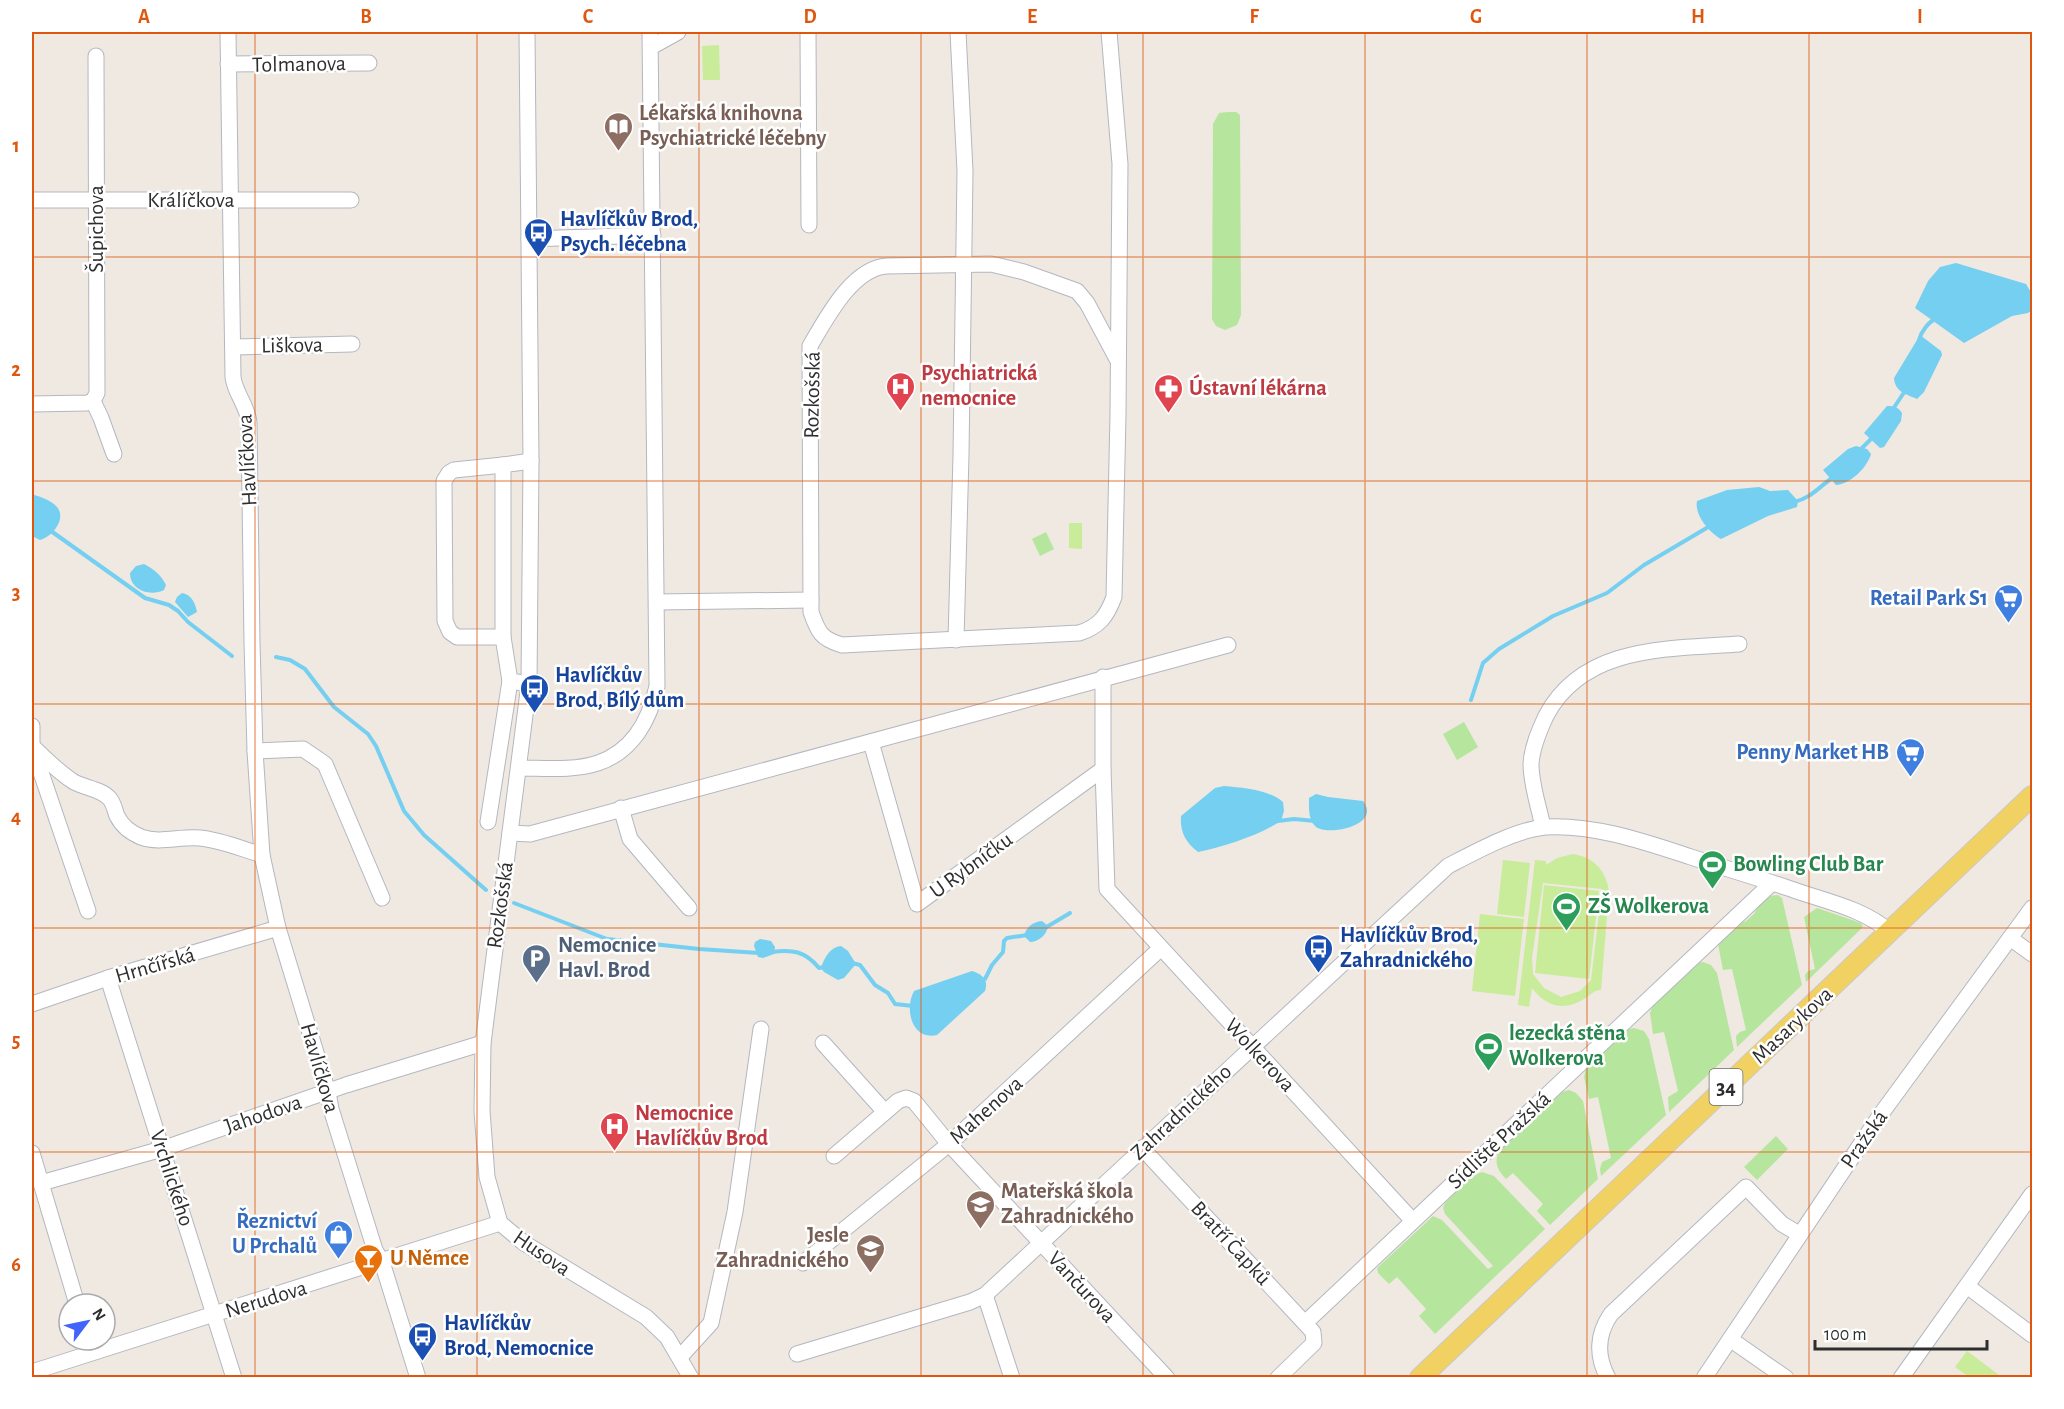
<svg xmlns="http://www.w3.org/2000/svg" width="2064" height="1409" viewBox="0 0 2064 1409" font-family="'Alegreya Sans',sans-serif">
<style>
.green{fill:#b6e59e}
.pitch{fill:#c9ec9a;fill-rule:evenodd}
.water{fill:#75cff0}
.lines{fill:none;stroke-linecap:round;stroke-linejoin:round}
.stream{stroke:#75cff0;stroke-width:4}
.minor-casing{stroke:#b4b7c1;stroke-width:17}
.major-casing{stroke:#c9c9c9;stroke-width:22}
.minor{stroke:#fff;stroke-width:15}
.major{stroke:#f2d163;stroke-width:20}
.grid{fill:none;stroke:#df570e;stroke-width:1.5;stroke-opacity:0.55}
.labels{text-anchor:middle;dominant-baseline:central;stroke-width:5;stroke-linejoin:round;paint-order:stroke}
.shield{fill:#fff;stroke:#6d6d6d;stroke-width:1.5}
.shield-label{font-size:21px;font-weight:bold;fill:#2e2e2e}
.street-label{font-size:22px;fill:#2e2e2e;stroke:#fff}
.education-label{font-size:22px;font-weight:bold;fill:#785e54;stroke:#fff;text-anchor:start}
.transit-label{font-size:22px;font-weight:bold;fill:#164399;stroke:#fff;text-anchor:start}
.health-label{font-size:22px;font-weight:bold;fill:#be3a42;stroke:#fff;text-anchor:start}
.shop-label{font-size:22px;font-weight:bold;fill:#366cbe;stroke:#fff;text-anchor:end}
.leisure-label{font-size:22px;font-weight:bold;fill:#27864d;stroke:#fff;text-anchor:start}
.service-label{font-size:22px;font-weight:bold;fill:#4e5e75;stroke:#fff;text-anchor:start}
.food-label{font-size:22px;font-weight:bold;fill:#c56008;stroke:#fff;text-anchor:start}
.neatline{fill:none;stroke:#df570e;stroke-width:2}
.grid-label{font-size:20px;text-anchor:middle;font-weight:bold;fill:#df570e}
</style>
<rect width="100%" height="100%" fill="#efe9e1"/>
<g class="green">
<path d="M1228,112h8l4,3 1,200 -4,10 -12,5 -9,-4 -4,-7 1,-195 6,-11z"/>
<path d="M1046,532l8,17 -14,7 -8,-17z"/>
<path d="M1464,722l14,25 -21,13 -14,-26z"/>
<path d="M1778,895l4,3 20,87 -65,62 -1,-11 4,-4 6,-2 -14,-61 -9,1 -5,-26 21,-20 7,-3 8,-7 7,-13 8,-5z"/>
<path d="M1817,908l44,15 2,4 -57,55 -1,-7 3,-4 7,-2 -11,-52z"/>
<path d="M1703,962l8,3 6,8 17,77 -65,62 -1,-15 10,-6 -14,-59 -11,2 -3,-21 3,-9 43,-41z"/>
<path d="M1634,1028l10,3 5,8 17,76 -65,61 -1,-7 2,-7 9,-4 -13,-61 -9,2 -5,-22 2,-9 40,-38z"/>
<path d="M1569,1090l7,3 7,8 15,78 -48,46 -13,-14 6,-7 -30,-31 -7,6c-9,-10 -12,-16 -7,-28l63,-59z"/>
<path d="M1776,1136l12,13 -31,31 -13,-13z"/>
<path d="M1482,1172l12,4 51,53 -110,105 -16,-18 7,-7 -29,-32 -8,7 -11,-11 -1,-5 56,-52 9,4 46,49 5,-3 -48,-52 -2,-6 2,-5 29,-28z"/>
</g>
<g class="pitch">
<path d="M719,45l1,35h-17l-1,-34z"/>
<path d="M1069,523h13v26l-13,-1z"/>
<path d="M1573,854c21,3 33,17 36,37l-8,99c-8,0 -11,6 -17,9 -20,13 -39,7 -52,-11l-3,19 -11,-2 17,-145 11,1v4l11,-7zM1543,883l59,6 -11,91 -11,11 -19,6 -17,-9 -11,-14 -1,-16z"/>
<path d="M1503,860l27,3 -6,54 -27,-3z"/>
<path d="M1544,885l55,6 -10,88 -54,-6z"/>
<path d="M1480,914l44,5 -9,77 -43,-5z"/>
<path d="M1967,1351l32,24 -1,2h-29l-14,-10z"/>
</g>
<g class="water">
<path d="M1956,263l70,21 6,10v16l-4,3 -16,3 -48,27 -49,-35 13,-27 12,-14z"/>
<path d="M1920,335l21,16 1,4 -18,37 -7,7c-11,-5 -22,-7 -23,-21z"/>
<path d="M1887,406c8,0 11,1 15,7l-1,8 -17,26 -4,1 -16,-15z"/>
<path d="M1856,446l11,3 4,5c-4,14 -21,30 -35,31l-13,-15 25,-21z"/>
<path d="M1759,487l11,4 18,-1 10,11 -1,6 -29,9 -47,23c-11,-6 -27,-24 -24,-38l30,-11z"/>
<path d="M32,494c8,3 19,6 25,13 10,12 -5,30 -17,33l-8,-4z"/>
<path d="M144,564c10,5 17,11 22,21l-2,5c-14,7 -34,0 -34,-17l6,-7z"/>
<path d="M182,593c10,2 13,10 15,19l-9,5 -13,-15 2,-5z"/>
<path d="M1224,786c20,2 43,3 59,16l1,9 -3,10c-24,15 -55,25 -83,31 -13,-10 -18,-20 -17,-36l34,-28z"/>
<path d="M1316,794l12,3 35,4c20,25 -38,36 -48,25 -7,-7 -6,-19 -6,-28z"/>
<path d="M1042,921l6,5c-1,9 -10,16 -18,16l-6,-6c2,-9 9,-14 18,-15z"/>
<path d="M760,939l11,2 4,6 -1,7 -11,4 -5,-1 -4,-11 1,-4z"/>
<path d="M841,946l7,5 8,13 -12,14 -6,2 -14,-8 -3,-4c3,-10 9,-21 20,-22z"/>
<path d="M972,971c10,3 17,9 13,20l-48,44c-25,6 -33,-26 -23,-44z"/>
</g>
<g class="lines">
<g class="stream">
<path d="M1919,340c2,-8 10,-19 17,-21"/>
<path d="M1893,409l12,-18"/>
<path d="M1861,449l12,-12"/>
<path d="M1794,502c17,-4 25,-15 38,-24"/>
<path d="M51,531l94,67 24,7 9,6 10,11 44,34"/>
<path d="M276,657l14,3 15,9 29,38 34,27 8,12 28,65 20,24 62,55"/>
<path d="M1471,700l12,-37 16,-14 54,-33 54,-23 37,-28 66,-39"/>
<path d="M1278,821l16,-2 21,2"/>
<path d="M514,903l93,36 92,10 60,4"/>
<path d="M1045,928l25,-15"/>
<path d="M772,952c20,-3 33,-1 47,16l5,-1"/>
<path d="M852,963l8,2 15,20 13,8 7,11 18,2"/>
<path d="M980,981l5,-2 7,-14 11,-13 1,-11 3,-3 20,-3"/>
</g>
<defs>
<g id="minor">
<path d="M228,32l5,345c2,17 15,29 16,46l3,219 3,109 7,104 16,73 50,164 3,17 44,141 7,12 36,116"/>
<path d="M527,32l4,429 -2,223 -46,359 -1,68 5,66 13,46 24,20 122,74 21,20 24,41"/>
<path d="M808,32l1,193"/>
<path d="M1109,32l11,132 -2,250 -4,183c-7,19 -15,30 -35,36l-237,12c-21,-6 -24,-13 -31,-33l-1,-266c16,-27 42,-78 77,-80l104,-2 33,8 53,19 10,12 30,56"/>
<path d="M651,47l27,-15"/>
<path d="M228,64l141,-1"/>
<path d="M32,200h319"/>
<path d="M529,239l124,-4"/>
<path d="M233,347l119,-3"/>
<path d="M93,401l8,17 13,36"/>
<path d="M32,404l55,-1 6,-2 4,-8 -1,-337"/>
<path d="M503,465l-49,5 -5,3 -5,8 1,140 5,11 7,5h46"/>
<path d="M657,602l154,-2"/>
<path d="M956,640l5,-185 4,-284 -7,-139"/>
<path d="M1103,677v92l4,120 306,332"/>
<path d="M529,684l-19,-3 -7,-44v-172l28,-4"/>
<path d="M32,726v20l56,165"/>
<path d="M871,742l46,162 186,-135"/>
<path d="M32,746c13,12 26,26 42,36 11,6 28,7 36,17 4,5 5,12 7,17 5,10 14,17 24,21 19,7 39,-1 59,1 21,2 42,11 62,17"/>
<path d="M255,751l48,-2 22,15 57,134"/>
<path d="M519,768c25,0 55,3 79,-5 35,-12 52,-44 59,-77l-7,-654"/>
<path d="M621,808l9,31 59,69"/>
<path d="M488,822l22,-141"/>
<path d="M1543,827c-4,-20 -12,-42 -12,-63 1,-17 8,-33 15,-48 37,-71 123,-67 193,-72"/>
<path d="M510,833l20,1 698,-189"/>
<path d="M2010,938l22,16"/>
<path d="M108,978l126,400"/>
<path d="M32,1004l76,-26 170,-50"/>
<path d="M823,1043l62,69"/>
<path d="M1142,1148l171,184 1,11 -36,35"/>
<path d="M32,1153l45,151"/>
<path d="M834,1156l64,-55 8,-3 8,3 35,43 218,234"/>
<path d="M41,1183l121,-34 184,-64 137,-42"/>
<path d="M803,1263l146,-119 212,-196"/>
<path d="M1967,1286l65,49"/>
<path d="M985,1295l27,83"/>
<path d="M1305,1323l467,-440"/>
<path d="M1730,1339l56,39"/>
<path d="M797,1354l173,-52 15,-7 463,-429c27,-14 67,-36 97,-39 49,-3 100,15 146,30 33,11 67,21 100,32 33,12 72,19 99,43"/>
<path d="M680,1357l31,-34 24,-111 26,-183"/>
<path d="M32,1372l468,-149"/>
<path d="M1608,1378c-12,-22 -11,-44 3,-64l135,-127 36,37 17,10"/>
<path d="M1704,1378l177,-264 151,-206"/>
<path d="M1901,1378l131,-184"/>
</g>
<path id="major" d="M1420,1378l612,-582"/>
</defs>
<use href="#minor" class="minor-casing"/>
<use href="#major" class="major-casing"/>
<use href="#minor" class="minor"/>
<use href="#major" class="major"/>
</g>
<path class="grid" d="M255,32v1346M477,32v1346M699,32v1346M921,32v1346M1143,32v1346M1365,32v1346M1587,32v1346M1809,32v1346M32,257h2000M32,481h2000M32,704h2000M32,928h2000M32,1152h2000"/>
<defs>
<symbol id="library-pin" viewBox="-11 -11 22 30"><path d="M0 17L-7.5 6A9.5 9.5 0 1 1 7.5 6Z" fill="#8d6e63" stroke="#fff"/><path d="M-6-4Q-3-5.5-.7-3.5V5Q-3 3-6 4ZM6-4Q3-5.5 .7-3.5V5Q3 3 6 4Z" fill="#fff"/></symbol>
<symbol id="bus-pin" viewBox="-11 -11 22 30"><path d="M0 17L-7.5 6A9.5 9.5 0 1 1 7.5 6Z" fill="#1a4fb4" stroke="#fff"/><path d="M-5-6H5V4H4V6H2V4H-2V6H-4V4H-5ZM-3.5-4V0h7V-4ZM-3.5 1.2v1.5H-2V1.2ZM2 1.2v1.5H3.5V1.2Z" fill="#fff"/></symbol>
<symbol id="hospital-pin" viewBox="-11 -11 22 30"><path d="M0 17L-7.5 6A9.5 9.5 0 1 1 7.5 6Z" fill="#e0444e" stroke="#fff"/><path d="M-5-5h3v3.5h4V-5h3V5h-3V1.5h-4V5h-3Z" fill="#fff"/></symbol>
<symbol id="pharmacy-pin" viewBox="-11 -11 22 30"><path d="M0 17L-7.5 6A9.5 9.5 0 1 1 7.5 6Z" fill="#e0444e" stroke="#fff"/><path d="M-2-6h4v4h4v4h-4v4h-4v-4h-4v-4h4Z" fill="#fff"/></symbol>
<symbol id="supermarket-pin" viewBox="-11 -11 22 30"><path d="M0 17L-7.5 6A9.5 9.5 0 1 1 7.5 6Z" fill="#3f7fe0" stroke="#fff"/><path d="M-6-5.5h2.5l.6 2H6L4.5 2H-2.5L-4.4-4H-6ZM-1.5 3.2a1.3 1.3 0 1 0 .1 0ZM3 3.2a1.3 1.3 0 1 0 .1 0Z" fill="#fff"/></symbol>
<symbol id="stadium-pin" viewBox="-11 -11 22 30"><path d="M0 17L-7.5 6A9.5 9.5 0 1 1 7.5 6Z" fill="#2e9e5b" stroke="#fff"/><path d="M0-5a6.5 5 0 1 0 0 10a6.5 5 0 1 0 0-10ZM-3.5-1.8h7v3.6h-7Z" fill="#fff"/></symbol>
<symbol id="parking-pin" viewBox="-11 -11 22 30"><path d="M0 17L-7.5 6A9.5 9.5 0 1 1 7.5 6Z" fill="#5c6f8a" stroke="#fff"/><path d="M-3.5-5.5H1a3.5 3.5 0 0 1 0 7H-1V5.5H-3.5ZM-1-3.4V-.6H.8a1.4 1.4 0 0 0 0-2.8Z" fill="#fff"/></symbol>
<symbol id="school-pin" viewBox="-11 -11 22 30"><path d="M0 17L-7.5 6A9.5 9.5 0 1 1 7.5 6Z" fill="#8d6e63" stroke="#fff"/><path d="M0-5L7-2L0 1L-7-2ZM-4 1L0 2.5L4 1V4Q0 6-4 4Z" fill="#fff"/></symbol>
<symbol id="shop-pin" viewBox="-11 -11 22 30"><path d="M0 17L-7.5 6A9.5 9.5 0 1 1 7.5 6Z" fill="#3f7fe0" stroke="#fff"/><path d="M-5-2.5h2.3a2.7 3.5 0 0 1 5.4 0H5L5.5 6h-11ZM-1.5-2.5h3a1.5 2.3 0 0 0-3 0Z" fill="#fff"/></symbol>
<symbol id="bar-pin" viewBox="-11 -11 22 30"><path d="M0 17L-7.5 6A9.5 9.5 0 1 1 7.5 6Z" fill="#e8710a" stroke="#fff"/><path d="M-6-5H6L.8 .8V4.5H3.5V6h-7V4.5H-.8V.8Z" fill="#fff"/></symbol>
</defs>
<g fill-rule="evenodd">
<use href="#library-pin" x="602" y="110" width="33" height="45"/>
<use href="#bus-pin" x="522" y="216" width="33" height="45"/>
<use href="#hospital-pin" x="884" y="370" width="33" height="45"/>
<use href="#pharmacy-pin" x="1152" y="372" width="33" height="45"/>
<use href="#supermarket-pin" x="1992" y="582" width="33" height="45"/>
<use href="#bus-pin" x="518" y="672" width="33" height="45"/>
<use href="#supermarket-pin" x="1894" y="736" width="33" height="45"/>
<use href="#stadium-pin" x="1696" y="848" width="33" height="45"/>
<use href="#stadium-pin" x="1550" y="890" width="33" height="45"/>
<use href="#bus-pin" x="1302" y="932" width="33" height="45"/>
<use href="#parking-pin" x="520" y="942" width="33" height="45"/>
<use href="#stadium-pin" x="1472" y="1030" width="33" height="45"/>
<use href="#hospital-pin" x="598" y="1110" width="33" height="45"/>
<use href="#school-pin" x="964" y="1188" width="33" height="45"/>
<use href="#shop-pin" x="322" y="1218" width="33" height="45"/>
<use href="#school-pin" x="854" y="1232" width="33" height="45"/>
<use href="#bar-pin" x="352" y="1242" width="33" height="45"/>
<use href="#bus-pin" x="406" y="1320" width="33" height="45"/>
</g>
<g class="labels">
<rect class="shield" x="1709.5" y="1069" width="33" height="36" rx="4.5"/>
<g class="shield-label">
<text x="1726" y="1087">34</text>
</g>
<g class="street-label">
<text transform="translate(299 64) rotate(-1)">Tolmanova</text>
<text x="191" y="200">Králíčkova</text>
<text transform="translate(96 229) rotate(-90)">Šupichova</text>
<text transform="translate(292 345) rotate(-1)">Liškova</text>
<text transform="translate(812 395) rotate(-89)">Rozkošská</text>
<text transform="translate(247 460) rotate(-93)">Havlíčkova</text>
<text transform="translate(971 865) rotate(-36)">U Rybníčku</text>
<text transform="translate(500 905) rotate(-82)">Rozkošská</text>
<text transform="translate(155 965) rotate(-16)">Hrnčířská</text>
<text transform="translate(1792 1025) rotate(-43)">Masarykova</text>
<text transform="translate(1260 1055) rotate(47)">Wolkerova</text>
<text transform="translate(320 1068) rotate(74)">Havlíčkova</text>
<text transform="translate(986 1110) rotate(-42)">Mahenova</text>
<text transform="translate(1181 1112) rotate(-43)">Zahradnického</text>
<text transform="translate(263 1114) rotate(-19)">Jahodova</text>
<text transform="translate(1864 1139) rotate(-55)">Pražská</text>
<text transform="translate(1499 1140) rotate(-43)">Sídliště Pražská</text>
<text transform="translate(172 1178) rotate(72)">Vrchlického</text>
<text transform="translate(1231 1243) rotate(47)">Bratří Čapků</text>
<text transform="translate(542 1253) rotate(34)">Husova</text>
<text transform="translate(1082 1287) rotate(47)">Vančurova</text>
<text transform="translate(266 1299) rotate(-17)">Nerudova</text>
</g>
<g class="education-label">
<text x="639" y="113">Lékařská knihovna<tspan x="639" dy="25">Psychiatrické léčebny</tspan></text>
<text x="1001" y="1191">Mateřská škola<tspan x="1001" dy="25">Zahradnického</tspan></text>
<text x="849" y="1235" text-anchor="end">Jesle<tspan x="849" dy="25">Zahradnického</tspan></text>
</g>
<g class="transit-label">
<text x="560" y="219">Havlíčkův Brod,<tspan x="560" dy="25">Psych. léčebna</tspan></text>
<text x="555" y="675">Havlíčkův<tspan x="555" dy="25">Brod, Bílý dům</tspan></text>
<text x="1340" y="935">Havlíčkův Brod,<tspan x="1340" dy="25">Zahradnického</tspan></text>
<text x="444" y="1323">Havlíčkův<tspan x="444" dy="25">Brod, Nemocnice</tspan></text>
</g>
<g class="health-label">
<text x="921" y="373">Psychiatrická<tspan x="921" dy="25">nemocnice</tspan></text>
<text x="1189" y="388">Ústavní lékárna</text>
<text x="635" y="1113">Nemocnice<tspan x="635" dy="25">Havlíčkův Brod</tspan></text>
</g>
<g class="shop-label">
<text x="1988" y="598">Retail Park S1</text>
<text x="1889" y="752">Penny Market HB</text>
<text x="317" y="1221">Řeznictví<tspan x="317" dy="25">U Prchalů</tspan></text>
</g>
<g class="leisure-label">
<text x="1733" y="864">Bowling Club Bar</text>
<text x="1588" y="906">ZŠ Wolkerova</text>
<text x="1509" y="1033">lezecká stěna<tspan x="1509" dy="25">Wolkerova</tspan></text>
</g>
<g class="service-label">
<text x="558" y="945">Nemocnice<tspan x="558" dy="25">Havl. Brod</tspan></text>
</g>
<g class="food-label">
<text x="390" y="1258">U Němce</text>
</g>
</g>
<rect width="2064" height="1409" fill="none" stroke="#ffffff" stroke-width="66"/>
<g transform="translate(87 1322) rotate(58)"><circle r="28" fill="#ffffff" stroke="#ababab" stroke-width="1.5"/>
<path d="M0-4.5L10 22L0 15L-10 22Z" fill="#4264fb"/>
<text y="-9" font-size="16" font-weight="bold" text-anchor="middle" fill="#2e2e2e">N</text>
</g>
<path d="M1815 1340v9h172v-9" fill="none" stroke="#2e2e2e" stroke-width="3"/>
<text x="1824" y="1340" font-size="18" fill="#2e2e2e" stroke="#ffffff" stroke-width="4.5" paint-order="stroke">100 m</text>
<rect x="33" y="33" width="1998" height="1343" class="neatline"/>
<g class="grid-label">
<text x="144" y="23">A</text>
<text x="366" y="23">B</text>
<text x="588" y="23">C</text>
<text x="810" y="23">D</text>
<text x="1032" y="23">E</text>
<text x="1254" y="23">F</text>
<text x="1476" y="23">G</text>
<text x="1698" y="23">H</text>
<text x="1920" y="23">I</text>
<text x="16" y="152">1</text>
<text x="16" y="376">2</text>
<text x="16" y="599">3</text>
<text x="16" y="823">4</text>
<text x="16" y="1047">5</text>
<text x="16" y="1271">6</text>
</g>
</svg>
